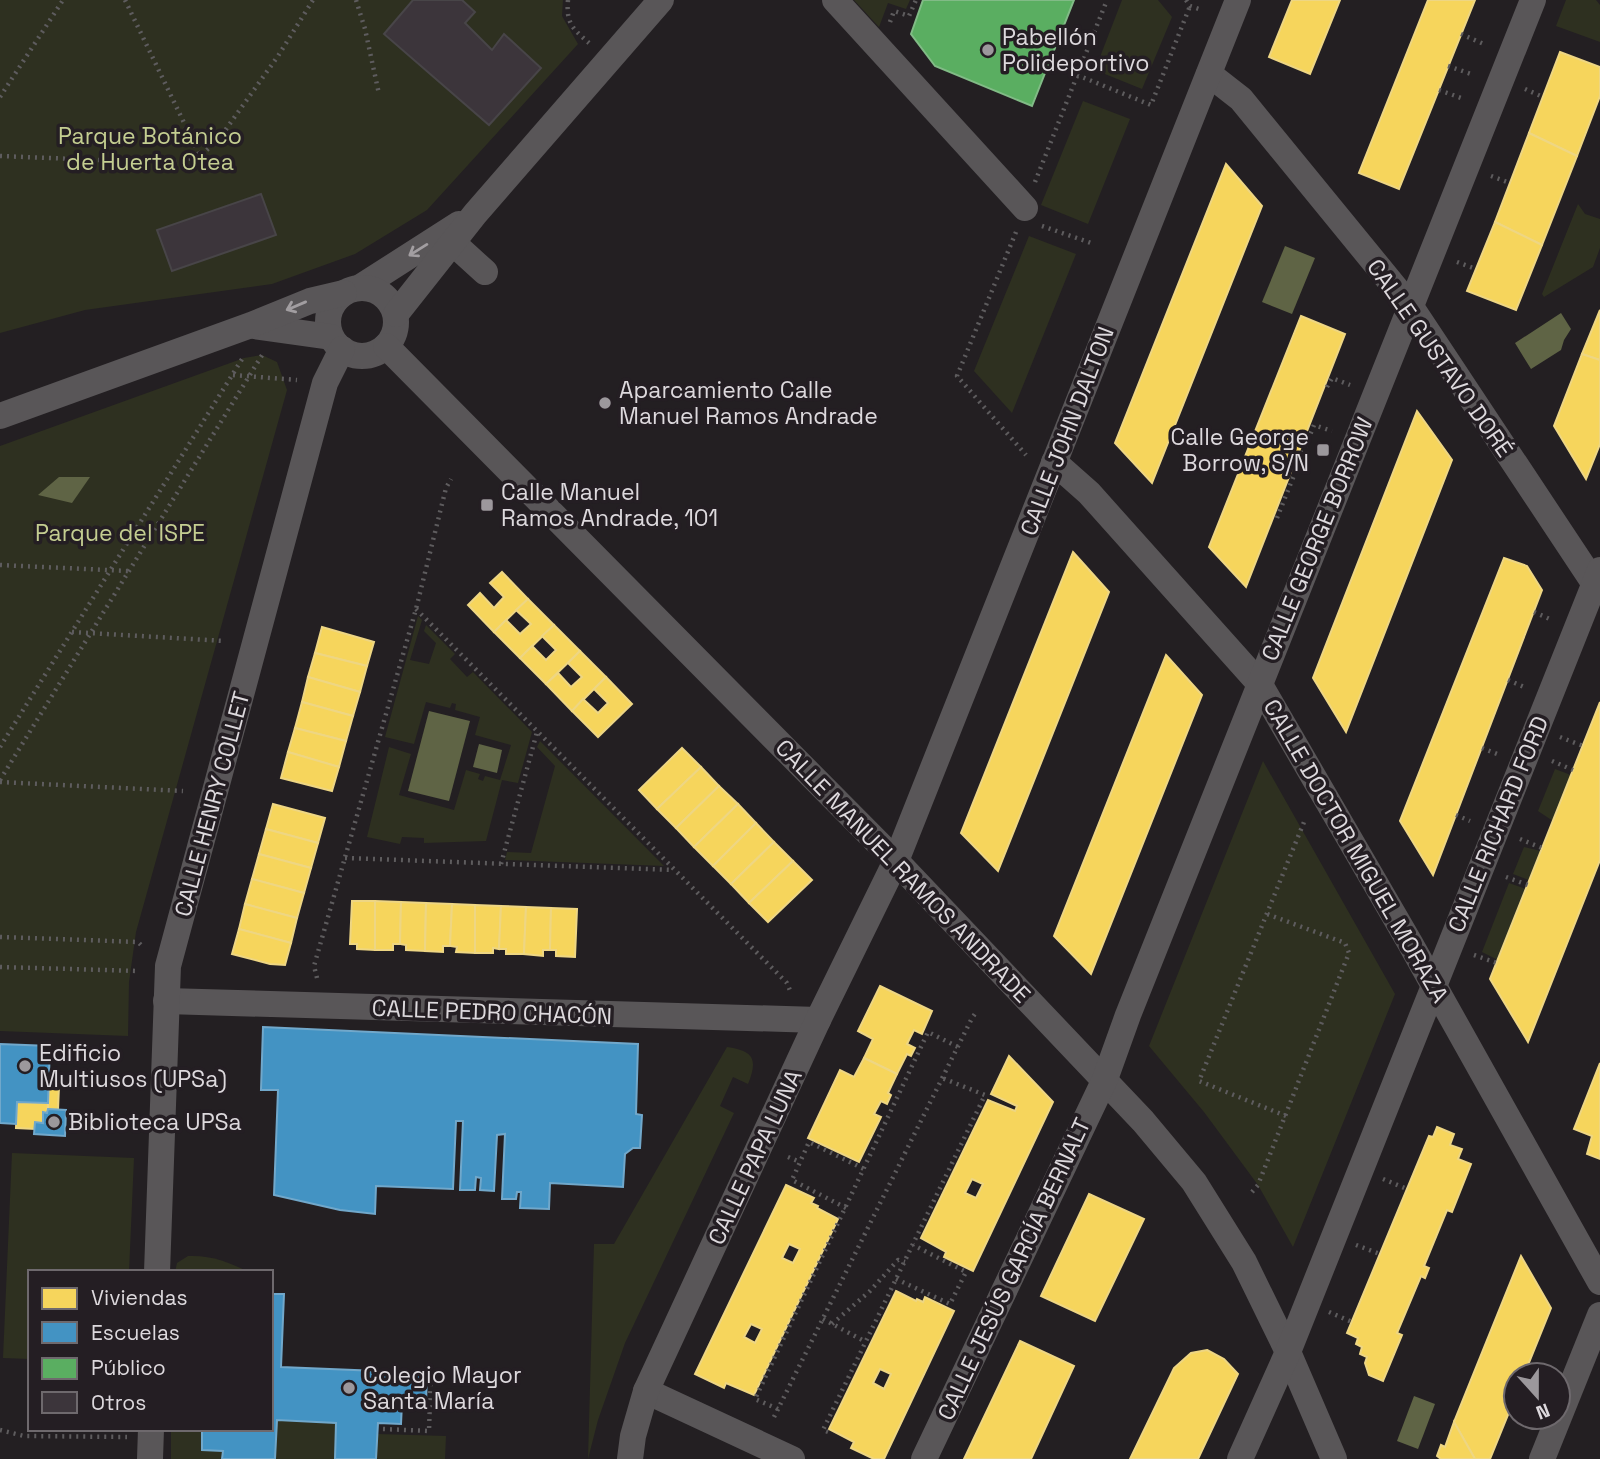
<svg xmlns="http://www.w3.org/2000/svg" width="1600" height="1459" viewBox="0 0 1600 1459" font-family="'Space Grotesk',sans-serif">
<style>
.green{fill:#2e3020}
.water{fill:#5f6445}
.homes{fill:#f6d55c;stroke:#eed683;stroke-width:2;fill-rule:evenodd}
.schools{fill:#4393c3;stroke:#71a8cb;stroke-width:2}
.public{fill:#5aae61;stroke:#81bb86;stroke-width:2}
.building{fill:#3c353b;stroke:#484548;stroke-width:2}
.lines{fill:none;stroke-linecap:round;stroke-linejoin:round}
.path{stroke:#5e5c5e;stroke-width:4.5;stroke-dasharray:2 5;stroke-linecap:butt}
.minor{stroke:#595658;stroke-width:26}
.oneway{stroke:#a29ea1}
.poi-dot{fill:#9c989c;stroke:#241e23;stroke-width:2.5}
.labels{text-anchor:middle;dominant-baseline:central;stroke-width:7;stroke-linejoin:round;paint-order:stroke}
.poi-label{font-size:23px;fill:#ddd9dd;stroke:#241e23;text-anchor:start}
.park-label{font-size:23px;fill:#c4ce91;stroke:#241e23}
.street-label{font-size:23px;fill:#ddd9dd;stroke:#241e23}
</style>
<rect width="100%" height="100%" fill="#231f22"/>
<g class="green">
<path d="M0,0h563l-1,16 16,28 -151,166 -72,44 -83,30 -187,26 -85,23z"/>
<path d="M854,0h56l-4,9 -18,-6 -9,24z"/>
<path d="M1122,0h36l14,17 -30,72 -47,-19z"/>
<path d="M1566,0h30l4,5v37l-44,-16z"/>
<path d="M1083,101l47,18 -42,105 -47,-19z"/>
<path d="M1578,204l7,10 15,5v29l-7,19 -49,30 -2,-3z"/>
<path d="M1029,236l47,18 -64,159 -38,-42z"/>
<path d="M262,355l15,7 10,28 -151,542 -7,50 -1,54 -128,-5v-585l244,-88z"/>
<path d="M418,616l4,4 -12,40 19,4 7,-21 -12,-12 2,-6 29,29 -5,5 17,18 6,-5 59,60 -14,51 -16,-3 -16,61 -62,2v-5l-22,-1 -2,7 -33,-7 22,-90 22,7 -12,41 55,15 12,-40 14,4 -2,5 5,2 2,-5 15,4 11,-35 -36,-10 5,-18 -25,-7 1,-6 -4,-1 -2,5 -24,-6 -12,42 -29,-7z"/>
<path d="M540,741l124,125h1l-160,-6 2,-8 24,1 24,-87 -18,-19z"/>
<path d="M1263,761l132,233 -102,253 -35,-62 -54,-73 -55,-66z"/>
<path d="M1555,769l16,6 -18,46 -15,-10z"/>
<path d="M1524,847l17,4 -12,29 -16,-6z"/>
<path d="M1509,883l17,6 -28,71 -16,-8z"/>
<path d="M727,1047c27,4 31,12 21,37l-15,-7 -13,29 14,7 -109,230 -27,77 -10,39 6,-215h20z"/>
<path d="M12,1153l122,5 -5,114h-99v87l-27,-1z"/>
<path d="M188,1256c23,-1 41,6 61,16h-74l2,-9z"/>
<path d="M277,1420l59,3 -1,36h-60z"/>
<path d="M171,1429h31v21l21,1 -1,8h-51z"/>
<path d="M377,1434l69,2 -1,23h-69z"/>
</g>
<g class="water">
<path d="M1285,246l30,12 -23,56 -30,-12z"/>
<path d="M1561,313l10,16 -7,11 -3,10 -30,19 -16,-26z"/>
<path d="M59,477h31l-18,26 -34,-8z"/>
<path d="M429,711l41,10 -21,80 -41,-10z"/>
<path d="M479,744l23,6 -5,23 -24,-6z"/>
<path d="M1414,1396l21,8 -17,45 -21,-8z"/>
</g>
<g class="homes">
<path d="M1292,0h48l-30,74 -41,-17z"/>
<path d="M1428,0h47l-76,189 -40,-16z"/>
<path d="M1560,52l40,15v29l-23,60 -48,-23z"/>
<path d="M1529,133l48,23 -35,89 -47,-23z"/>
<path d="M1226,164l36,42 -110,277 -37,-40z"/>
<path d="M1495,222l47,23 -26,65 -49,-19z"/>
<path d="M1600,310v50l-18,-6z"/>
<path d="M1301,316l44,18 -99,253 -37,-40z"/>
<path d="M1582,354l18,6v84l-14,35 -32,-53z"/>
<path d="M1417,411l35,49 -106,272 -33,-54z"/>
<path d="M1073,552l36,40 -111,279 -37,-38z"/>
<path d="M1504,558l23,8 15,24 -109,285 -33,-54z"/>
<path d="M502,572l26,27 -34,33 -26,-27 12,-12 14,15 10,-11 -14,-14z"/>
<path d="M528,599l26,26 -34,33 -26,-26 12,-12 14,14 11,-10 -15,-14z"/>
<path d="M554,625l26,26 -34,33 -26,-26 12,-12 14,14 10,-10 -14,-14z"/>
<path d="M322,627l52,15 -7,24 -52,-13z"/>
<path d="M580,651l26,26 -34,34 -26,-27 12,-11 13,14 11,-10 -14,-14z"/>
<path d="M315,653l52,13 -7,26 -52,-15z"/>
<path d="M1166,655l36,40 -111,279 -37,-38z"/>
<path d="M308,677l52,15 -7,24 -51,-14z"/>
<path d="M606,677l26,27 -34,33 -26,-26 11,-12 15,14 10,-10 -14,-14z"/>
<path d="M302,702l51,14 -7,25 -51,-13z"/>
<path d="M1600,702v158l-72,182 -38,-63z"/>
<path d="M295,728l51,13 -7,26 -51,-15z"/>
<path d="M682,748l19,19 -44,42 -18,-19z"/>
<path d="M288,752l51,15 -7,24 -51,-13z"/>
<path d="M701,767l18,19 -43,42 -19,-19z"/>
<path d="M719,786l19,18 -44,43 -18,-19z"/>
<path d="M273,804l52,14 -7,25 -52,-14z"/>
<path d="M738,804l18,19 -43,43 -19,-19z"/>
<path d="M756,823l18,19 -43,42 -18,-18z"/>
<path d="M266,829l52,14 -7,25 -52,-14z"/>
<path d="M774,842l19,19 -44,42 -18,-19z"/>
<path d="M259,854l52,14 -7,25 -52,-14z"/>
<path d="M793,861l19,19 -44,42 -19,-19z"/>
<path d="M252,879l52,14 -7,25 -52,-14z"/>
<path d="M352,901h23v49l-18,-1v-5h-7z"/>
<path d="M375,901l26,1 -1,42h-7v6h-18z"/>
<path d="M401,902l25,1 -1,48 -19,-1v-5l-6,-1z"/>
<path d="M426,903l26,1 -2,42h-7v6l-18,-1z"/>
<path d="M245,904l52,14 -6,25 -52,-14z"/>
<path d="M452,904l23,1v48l-19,-1 1,-5 -7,-1z"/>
<path d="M475,905l26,1 -2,43 -6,-1v5h-18z"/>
<path d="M501,906l25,1 -2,47h-18v-5h-7z"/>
<path d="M526,907l25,1 -1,42h-7v6l-19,-2z"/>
<path d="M551,908l26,1 -2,48 -19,-1v-6h-6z"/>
<path d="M239,929l52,14 -6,22 -15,-1 -38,-10z"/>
<path d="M880,986l52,25 -10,23 -8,-4 -7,14 8,4 -4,8 -4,-2 -10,20 -33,-16 9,-19 -15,-8z"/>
<path d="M1009,1056l44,46 -80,169 -29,-14 2,-5 -25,-14 67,-138 27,11 2,-5 -26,-12zM972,1179l11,5 -7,14 -11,-5z"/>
<path d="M864,1058l33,16 -9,19 3,2 -4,9 -6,-3 -7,13 7,3 -22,45 -51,-24 32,-68 14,7z"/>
<path d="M1600,1063v96l-13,-5 5,-18 -18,-7z"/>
<path d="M49,1086h10l-1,24 -10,-1z"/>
<path d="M17,1102l31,1 -1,10 -4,-1v11l-8,-1v7l-19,-1z"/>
<path d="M1437,1127l17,7 -4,11 12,4 -4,10 13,5 -19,48 -5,-2 -23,56 5,2 -4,10 -4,-2 -24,57 5,2 -19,46 -14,-6 -4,-12 2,-6 -7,-3 2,-7 -6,-3 2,-6 -11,-5 82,-197 4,1z"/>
<path d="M786,1185l28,13 -3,5 7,3 -1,2 21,11 -84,176 -28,-12 -2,5 -29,-14zM789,1244l11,5 -7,14 -11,-5zM751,1324l11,5 -7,14 -11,-6z"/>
<path d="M1089,1194l55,25 -49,102 -54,-25z"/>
<path d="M1521,1256l30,52 -27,67h-8v20l-26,64h-15l-21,-37z"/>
<path d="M896,1291l20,10 1,-2 6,3 2,-5 29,14 -70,148h-10l-23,-11 3,-6 -25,-13zM880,1369l11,5 -7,15 -11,-6z"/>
<path d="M1020,1341l54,25 -43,93h-67z"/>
<path d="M1207,1350l17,9 14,15 -40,85h-68l44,-91 17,-15z"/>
<path d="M1454,1422l21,37h-34l-4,-3 4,-11 4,2z"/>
</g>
<g class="schools">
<path d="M263,1027l375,17 -2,70 6,1 -2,33h-7l-8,6 -2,33 -73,-4 -1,26 -29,-1 1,-16h-4l-1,7h-14l3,-65 -8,1 -3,56 -14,-1 1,-12 -5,-1 -1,13h-15l3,-69h-7l-3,68 -77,-3 -1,28 -35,-4 -66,-15 4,-105h-17z"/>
<path d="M0,1044l50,2 -2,57 -31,-1 -1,22 -16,-1z"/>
<path d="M48,1109l18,1 -1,26 -31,-2 1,-12 8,1v-11l4,1z"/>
<path d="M271,1294h13l-3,73 146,6 -1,31 -24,-1 -1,21 -23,-1 -2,36h-41l1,-36 -59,-3 -2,39h-53l1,-8 -21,-1v-21h69z"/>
</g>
<path class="public" d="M923,0h151l-42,106 -97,-40 -24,-32z"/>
<g class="building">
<path d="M413,0h49l13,12 -10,11 27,27 12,-16 37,34 -52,57 -105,-91z"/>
<path d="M261,194l15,41 -104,36 -15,-41z"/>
</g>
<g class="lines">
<g class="path">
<path d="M125,0l75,156"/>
<path d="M356,0l9,29 14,65"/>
<path d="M568,0c-2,23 4,28 21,43"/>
<path d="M1186,0l4,6 9,3"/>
<path d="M890,22l4,-11 15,5 7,-16"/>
<path d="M1461,34l25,11"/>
<path d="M1448,66l26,9"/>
<path d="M1077,75l74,30 39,-99"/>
<path d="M1525,89l18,8"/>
<path d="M1439,90l25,9"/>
<path d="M0,97l63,-97"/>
<path d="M0,156l171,7 29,-7 19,-17 59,-83 35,-56"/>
<path d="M1491,176l19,7"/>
<path d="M1035,182l72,-182"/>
<path d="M1042,226l52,18"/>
<path d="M1016,232l-59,144 69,79"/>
<path d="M1457,262l19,7"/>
<path d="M233,375l64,5"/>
<path d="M1327,387l5,-9 18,7"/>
<path d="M1277,518l37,-93 18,6"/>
<path d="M0,565l128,6"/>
<path d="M416,609l371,374 4,10"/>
<path d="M1534,612l18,8"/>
<path d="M72,632l153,9"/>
<path d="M1508,680l16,7"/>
<path d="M1560,737l23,9"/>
<path d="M0,747l244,-391"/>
<path d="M1482,748l15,6"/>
<path d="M1552,761l21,9"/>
<path d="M0,780l264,-428"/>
<path d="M0,782l183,9"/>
<path d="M1456,815l14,6"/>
<path d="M1520,839l22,9"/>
<path d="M345,858l328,12"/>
<path d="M501,864l36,-132"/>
<path d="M1506,877l22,8"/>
<path d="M0,937l138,5 4,4"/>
<path d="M1474,955l23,8"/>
<path d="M0,967l139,4"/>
<path d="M317,978l-3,-12 102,-357 30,-121 5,-9"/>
<path d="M1286,1116l-87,-35 105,-259"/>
<path d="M788,1157l12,5"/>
<path d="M1383,1179l24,10"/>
<path d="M1252,1192l6,-7 91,-232 -4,-10 -78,-29"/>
<path d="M846,1208l-54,-28 17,-38 55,27"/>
<path d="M1356,1245l24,9"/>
<path d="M896,1279l54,25 16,-32 -53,-27"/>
<path d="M1329,1312l23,10"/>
<path d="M823,1319l43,23"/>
<path d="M832,1324l38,-33 28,-31 7,2"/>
<path d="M778,1409l-23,-10 173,-367 30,15"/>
<path d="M774,1417l198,-399 5,-7"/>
<path d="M383,1429l46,2 2,-61"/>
<path d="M0,1430l24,6 103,1"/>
<path d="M828,1432l-5,-2 162,-335 -43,-17"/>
</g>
<g class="minor">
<path d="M835,0l190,208"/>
<path d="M1209,74l32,25 170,208 189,285"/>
<path d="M453,243l32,29"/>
<path d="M359,288l100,-64"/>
<circle cx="362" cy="322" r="34"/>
<path d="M396,314l79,-100 186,-214"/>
<path d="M254,326l77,11"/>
<path d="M386,346l510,515 247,260 51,61 50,80 44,90 46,107"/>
<path d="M0,416l251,-91 59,-24 34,-8"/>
<path d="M1054,462l35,31 170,190 151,260 190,339"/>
<path d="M166,1001l652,19"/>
<path d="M157,1272l11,-306 157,-583 17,-34"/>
<path d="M646,1391l146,68"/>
<path d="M150,1459l1,-30"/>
<path d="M630,1459l3,-23 13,-45 172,-371 78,-159 342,-861"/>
<path d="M924,1459l181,-380 23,-64 405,-1015"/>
<path d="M1240,1459l48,-107 312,-782"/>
<path d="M1542,1459l58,-144"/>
</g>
</g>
<defs><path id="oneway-shaft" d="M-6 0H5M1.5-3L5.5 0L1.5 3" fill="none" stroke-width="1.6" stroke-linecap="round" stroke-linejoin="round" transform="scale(1.75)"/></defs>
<g class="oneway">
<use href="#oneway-shaft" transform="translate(418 250) rotate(148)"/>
<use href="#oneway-shaft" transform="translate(296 306) rotate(157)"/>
</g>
<g class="poi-dot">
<circle cx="988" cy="50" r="7"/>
<circle cx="605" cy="403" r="7"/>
<rect x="1316" y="443" width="14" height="14" rx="3.5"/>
<rect x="480" y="498" width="14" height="14" rx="3.5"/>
<circle cx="25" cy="1066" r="7"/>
<circle cx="54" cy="1122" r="7"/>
<circle cx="349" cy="1388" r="7"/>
</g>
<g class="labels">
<g class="poi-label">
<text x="1002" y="37">Pabellón<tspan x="1002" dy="26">Polideportivo</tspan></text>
<text x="619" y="390">Aparcamiento Calle<tspan x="619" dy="26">Manuel Ramos Andrade</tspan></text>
<text x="1309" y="437" text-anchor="end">Calle George<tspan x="1309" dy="26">Borrow, S/N</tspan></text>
<text x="501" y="492">Calle Manuel<tspan x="501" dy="26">Ramos Andrade, 101</tspan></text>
<text x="39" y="1053">Edificio<tspan x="39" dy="26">Multiusos (UPSa)</tspan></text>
<text x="68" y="1122">Biblioteca UPSa</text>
<text x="363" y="1375">Colegio Mayor<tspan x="363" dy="26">Santa María</tspan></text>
</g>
<g class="park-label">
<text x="150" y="136">Parque Botánico<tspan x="150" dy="26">de Huerta Otea</tspan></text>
<text x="120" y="533">Parque del ISPE</text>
</g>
<g class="street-label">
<text transform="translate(1440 358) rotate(55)">CALLE GUSTAVO DORÉ</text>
<text transform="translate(1067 431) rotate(-69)">CALLE JOHN DALTON</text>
<text transform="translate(1317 539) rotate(-68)">CALLE GEORGE BORROW</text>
<text transform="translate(212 804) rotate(-75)">CALLE HENRY COLLET</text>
<text transform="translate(1498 824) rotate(-68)">CALLE RICHARD FORD</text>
<text transform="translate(1356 851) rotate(60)">CALLE DOCTOR MIGUEL MORAZA</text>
<text transform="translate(903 871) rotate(46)">CALLE MANUEL RAMOS ANDRADE</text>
<text transform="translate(492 1012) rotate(2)">CALLE PEDRO CHACÓN</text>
<text transform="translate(755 1157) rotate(-65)">CALLE PAPA LUNA</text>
<text transform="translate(1014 1269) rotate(-65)">CALLE JESÚS GARCÍA BERNALT</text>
</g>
</g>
<rect x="28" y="1270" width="245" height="161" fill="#241e23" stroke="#6e696d" stroke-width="2"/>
<rect x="42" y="1288" width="35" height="21" fill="#f6d55c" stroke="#6e696d" stroke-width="2"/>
<text x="91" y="1305" font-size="21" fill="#ddd9dd">Viviendas</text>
<rect x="42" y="1322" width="35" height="21" fill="#4393c3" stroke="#6e696d" stroke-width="2"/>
<text x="91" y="1340" font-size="21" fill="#ddd9dd">Escuelas</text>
<rect x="42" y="1358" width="35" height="21" fill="#5aae61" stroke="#6e696d" stroke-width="2"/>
<text x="91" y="1375" font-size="21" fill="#ddd9dd">Público</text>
<rect x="42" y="1392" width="35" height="21" fill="#3c353b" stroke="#6e696d" stroke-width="2"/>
<text x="91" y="1410" font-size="21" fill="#ddd9dd">Otros</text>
<g transform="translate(1537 1396) rotate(159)"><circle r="33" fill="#241e23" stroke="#6e696d" stroke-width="2"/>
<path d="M0-5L12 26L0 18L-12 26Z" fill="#9c989c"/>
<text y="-10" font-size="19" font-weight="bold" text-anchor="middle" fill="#ddd9dd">N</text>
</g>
</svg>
